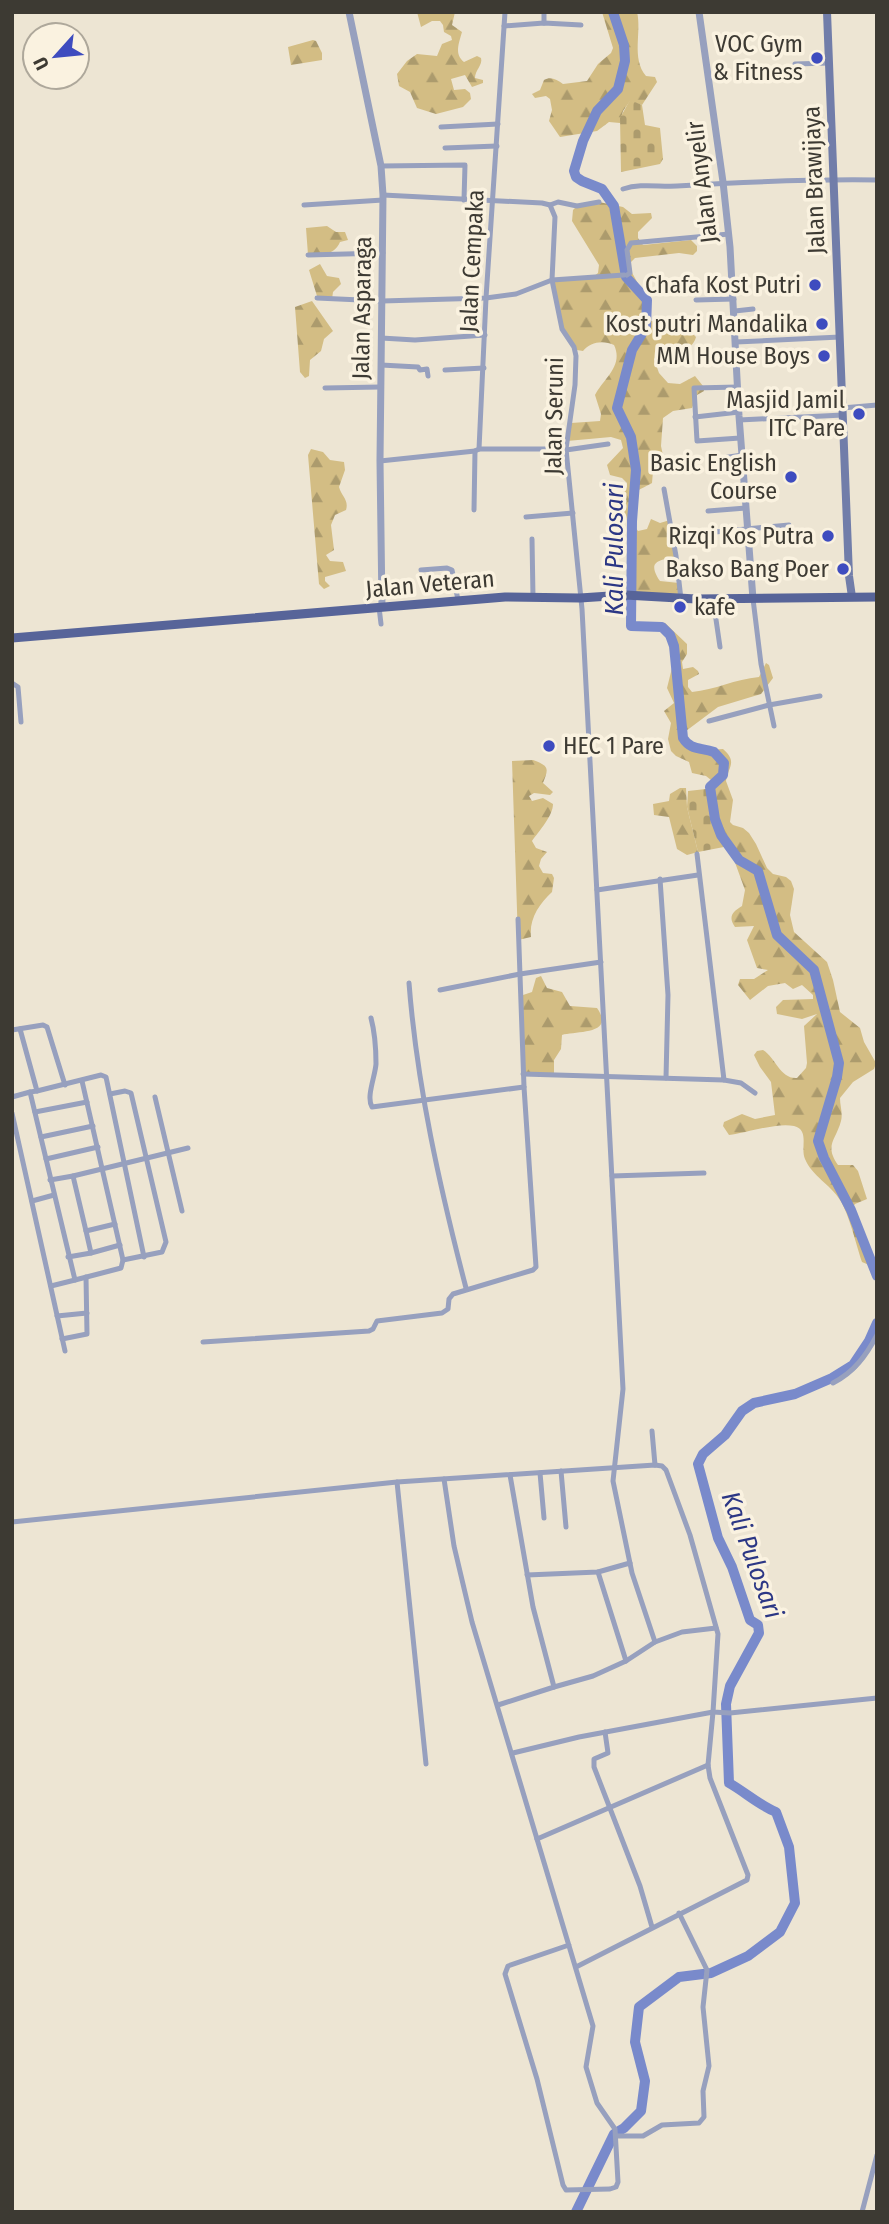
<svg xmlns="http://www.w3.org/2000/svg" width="889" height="2224" viewBox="0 0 889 2224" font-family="'Fira Sans Condensed',sans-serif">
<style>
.forest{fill:url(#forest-firs)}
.cemetery{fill:url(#cemetery-stones)}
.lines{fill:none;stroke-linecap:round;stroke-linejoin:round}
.river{stroke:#798acb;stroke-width:10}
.minor{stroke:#97a0be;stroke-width:5}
.tertiary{stroke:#97a0be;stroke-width:7}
.secondary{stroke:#717da9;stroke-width:8}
.primary{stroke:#576499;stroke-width:9}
.poi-dot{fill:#3e4cbf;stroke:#faf2e0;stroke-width:2.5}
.labels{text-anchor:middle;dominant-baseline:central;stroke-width:7;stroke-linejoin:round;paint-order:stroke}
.poi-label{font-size:24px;fill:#3d3a33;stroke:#faf2e0;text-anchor:end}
.street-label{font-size:24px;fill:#3d3a33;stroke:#faf2e0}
.water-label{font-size:26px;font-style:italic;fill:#2c3785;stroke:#faf2e0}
</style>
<defs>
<pattern id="forest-firs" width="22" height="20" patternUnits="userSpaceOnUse" patternTransform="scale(1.75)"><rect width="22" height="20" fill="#d3bd84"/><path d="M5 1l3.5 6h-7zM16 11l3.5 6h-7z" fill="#ac9b6d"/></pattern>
<pattern id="cemetery-stones" width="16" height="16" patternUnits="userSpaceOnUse" patternTransform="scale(1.75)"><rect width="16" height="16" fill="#d3bd84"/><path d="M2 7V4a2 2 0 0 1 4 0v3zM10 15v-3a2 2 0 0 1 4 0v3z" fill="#ac9b6d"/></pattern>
</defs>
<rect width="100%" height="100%" fill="#ede5d3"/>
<g class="forest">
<path d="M417,12h38l-3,13 10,7c-3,11 -8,22 2,30l13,-6 4,2c2,7 -6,12 -6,20l8,2v3l-11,4 -7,-12 -14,4 3,11 11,-1 5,4 1,6 -8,8 -27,7 -19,-6 -7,-16 -11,-6 -2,-12 10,-13 10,-7 20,2 5,-12 10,-4 -1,-4 -7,-4 -1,-7 -3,-4h-8l-11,6z"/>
<path d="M602,12h35c5,20 -6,46 9,64l9,1 2,5 -15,23 -12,-4 -7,10 -3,12 -11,-1 -12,9 -37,6 -11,-16 3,-11 -2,-11 -4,-3 -11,2 -3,-4 8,-4 4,-10c7,-4 13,0 19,4l24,-3 11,-17 13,-11 2,-5z"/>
<path d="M313,40l3,1 6,12v7l-31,5 -3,-18z"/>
<path d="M599,202l24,5 9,7 19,-1 1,5 -14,14v6l5,7 48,-5 6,6v5l-4,4 -14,-2 -44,5 -5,5v6l17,31 -1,19c10,5 14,0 24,1 10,0 20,11 26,17 -4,16 -21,11 -34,14l-8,8 5,14 9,10 12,1 15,-8 8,10 1,5 -7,4 -5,13 -19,3 -10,7 -2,28 3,14 -11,11 -1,12c-4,3 -12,5 -15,9 -9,9 -6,30 1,39l9,-2 4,-10 9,4 10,-3 6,36c-16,5 -30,4 -16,25l19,2 2,16 -52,-3c4,-22 4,-58 -3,-79 -2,-7 -10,-9 -13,-17l14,-13v-4l-5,-5 -12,-3 -3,-10 16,-17 -2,-8 -10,-3 -44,4 4,-18 29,-2 1,-7 -6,-19c8,-16 29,-29 19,-50 -11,-5 -24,-3 -31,6l-6,-1 -13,-16 -12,-54 41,-3 5,-4 1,-8 -27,-44 1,-11 4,-4z"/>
<path d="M327,226l9,6h9l3,8 -8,2c-6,14 -18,12 -32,13l-2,-27z"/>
<path d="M320,264l7,12 12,2 2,6 -8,8 -1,7 -15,-3 -8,-26z"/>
<path d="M312,301l21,30 -9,8 -3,12 -11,9 -1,16 -4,2 -5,-6 -5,-65z"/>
<path d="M311,449l12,3 7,8 14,2 1,8 -6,17c3,10 10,13 7,23l-11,5 -4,10 3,25 -8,5 4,6 13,1 3,9 -21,6v4l5,5 -6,3 -5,-5 -11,-129z"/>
<path d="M665,623l22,21v10l-5,8 1,7 10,-2 5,4 1,3 -11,6v7l4,5c23,-2 43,-13 67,-15l7,-14 3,2 4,13 -12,16 -43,13 -36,27c7,18 24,16 41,15 15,13 5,18 3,32l7,19 -3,22 3,3 10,3 6,5 7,11 11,24 6,6 13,3 5,4 3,8 -4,26 4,17 33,30 6,18 7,32 20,16 4,14 12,21 -2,6 -21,13 -13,16c0,8 3,15 1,23 -5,19 -17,24 -3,44h15l5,6 9,28 -12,5 -4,6 21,52 -3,3 -7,-3c-6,-18 -13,-48 -22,-62 -10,-16 -28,-24 -35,-41 -5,-11 5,-29 -11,-33 -17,-4 -47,7 -65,9l-6,-9 1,-4 18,-8 13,5 20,-4 -4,-33 -11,-15 -6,-12 3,-4 6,-1c13,8 17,29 34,28l9,-10 1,-5 -3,-37 13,-12 -15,5 -25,-5 -1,-7 7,-7 30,-1v-4l-11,-10 -9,4 -8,-6 -17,3 -18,14 -12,-15 2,-6h14l14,-9 -11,-2 -10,-28 7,-14 -19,1c-7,-10 -3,-15 7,-21l3,-16 -16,-44 -12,-18 -6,-48 -5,-4 -14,-3 -3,-11 -13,-6 -5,-5 -3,-12 3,-16 -7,-12 10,-8 -7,-15 6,-24 -2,-22 -10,-14z"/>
<path d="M533,760c16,6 16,8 10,23l10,9 -3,3 -16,-2 -5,3 3,5 11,-3 10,6c0,12 -14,27 -21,37l4,7 11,4 -6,7 -2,7 4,7 9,1 2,4 -2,14c-13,12 -23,27 -21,45l-13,3 -6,-179z"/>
<path d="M680,788h6l1,19 11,45 -11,3 -10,-6 -8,-32 -15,-2 -1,-11 16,-3 1,-7z"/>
<path d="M541,976l6,12 15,4 8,14 27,2c19,27 -21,23 -35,27l-1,14 -7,11v14h-31l-3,-78 12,-4 4,-14z"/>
</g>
<g class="cemetery">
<path d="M630,100l12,5 3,20 15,3 3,31 -3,5 -39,8 -1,-54z"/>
<path d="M706,789l6,6 5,33 12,18 -31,6 -11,-45 1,-16z"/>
</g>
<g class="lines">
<g class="river">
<path d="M613,12l11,33 1,16 -7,28 -21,22 -14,30 -9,30 2,6 6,4 20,8 12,17 12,71 21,23 -1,27 -14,23 -15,58 14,29 5,33 -4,51 -1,105 31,1 8,8 4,11 9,92c8,13 18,9 31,14l10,11 -1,12 -13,12 5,32 6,16 18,25 19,11 19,64 37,35 25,93 -2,14 -19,64 6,17 27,52 26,66"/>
<path d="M576,2212l38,-78 10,-6 17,-17 4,-30 -10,-39 4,-35 40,-30 32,-4 37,-17 32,-24 15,-29 -6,-56 -13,-35c-17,-7 -31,-20 -47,-29l-3,-79 4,-18 29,-53 -1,-8 -8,-5 -18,-53 -14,-29 -20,-74 5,-10 22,-19 17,-24 12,-8 41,-9 37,-16 21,-13 16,-24 8,-18"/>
</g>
<g class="minor">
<path d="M544,23v-11"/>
<path d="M504,26l40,-3 37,2"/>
<path d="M795,64l34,-1"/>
<path d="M441,127l57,-3"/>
<path d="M445,148l52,-2"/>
<path d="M381,166l84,-1 -1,35"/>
<path d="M623,189c18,-6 35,-2 54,-3 66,-4 133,-7 200,-6"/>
<path d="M383,195l159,8 8,2 5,12 -3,63 10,49 12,18 2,9 -1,29 -9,64 16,160 41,780 -10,92 19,92 23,69 -29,19"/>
<path d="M304,205l79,-5"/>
<path d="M550,205l8,-3 19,4 22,-4"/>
<path d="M308,255l75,-2"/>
<path d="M627,275l3,-2 -3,-23 4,-7 98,-9"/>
<path d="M317,298l65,3 104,-3 30,-4 36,-14 72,-5"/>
<path d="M696,300l38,-1"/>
<path d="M735,311l18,-2"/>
<path d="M381,338l34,2 70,-5"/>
<path d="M736,342l104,-5"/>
<path d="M381,365l37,2 2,3 7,-1 1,7"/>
<path d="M445,370l39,-2"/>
<path d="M738,387l-44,1 3,53 43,-3"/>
<path d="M325,388l55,-1"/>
<path d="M842,408l35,-3"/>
<path d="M695,417l44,-5"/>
<path d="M739,420l104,-5"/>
<path d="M479,449h87"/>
<path d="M566,450l42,-6"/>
<path d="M716,459l26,-4"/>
<path d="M380,461l95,-10"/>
<path d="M664,489l12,67 5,43"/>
<path d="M474,510l1,-59 4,-2 7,-151 19,-286"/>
<path d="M708,511l38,-3"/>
<path d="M526,517l47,-4"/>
<path d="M715,532l74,-7"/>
<path d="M532,539l1,58"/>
<path d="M421,570l26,-2 5,2 6,30"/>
<path d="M713,599l7,48"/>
<path d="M753,599l8,65 13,62"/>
<path d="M379,607l2,17"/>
<path d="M12,683l6,4 3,35"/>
<path d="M709,721l60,-16 51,-9"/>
<path d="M660,879l8,116 -2,83"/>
<path d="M597,890l101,-15"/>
<path d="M409,983c8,103 31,205 57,305"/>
<path d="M440,990l80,-16 81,-12"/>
<path d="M371,1018c4,15 5,30 5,46 -1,13 -10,33 -4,43l152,-20"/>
<path d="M20,1029l17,62 -7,1 45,188 46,-12 2,-8"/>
<path d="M12,1030l31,-5 4,2 18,58"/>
<path d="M523,1074l201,6 -27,-226"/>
<path d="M724,1080l17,3 14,10"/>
<path d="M82,1081l41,179 39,-8 4,-10 -35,-149 -6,-2 -15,3"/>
<path d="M37,1091l64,-16 5,2 38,180"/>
<path d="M12,1097l18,-5"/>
<path d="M155,1097l27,114"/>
<path d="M35,1112l52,-10"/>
<path d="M12,1113l53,238"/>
<path d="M41,1137l52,-11"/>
<path d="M46,1159l52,-12"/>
<path d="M73,1176l115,-28"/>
<path d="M612,1176l92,-3"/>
<path d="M50,1180l23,-4 13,55 29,-7"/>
<path d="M32,1201l22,-6"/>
<path d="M91,1253l29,-8"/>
<path d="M68,1257l23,-4 -5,-22"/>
<path d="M51,1286l24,-6"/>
<path d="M57,1316l30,-3"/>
<path d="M62,1339l25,-5 -1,-57"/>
<path d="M203,1342l166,-11 4,-2 4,-8 65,-8 6,-4 1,-10 4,-5 80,-24 3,-3 -12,-180 -6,-168"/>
<path d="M833,1383c21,-11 33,-27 44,-48"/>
<path d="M652,1431l3,34"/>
<path d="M561,1471l5,56"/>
<path d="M540,1473l4,45"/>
<path d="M444,1479l10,67 18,76 121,404 -7,41 11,36 18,26 3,53 -2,5 -6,2 -44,1 -3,-5 -26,-106 -32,-105 3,-8 61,-21"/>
<path d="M397,1482l29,282"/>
<path d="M12,1522l385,-40 258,-17 7,1 4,4 10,27 14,38 28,99 -5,78 17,1 147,-15"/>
<path d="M527,1575l71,-3 32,-9"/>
<path d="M655,1642l27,-10 34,-4"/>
<path d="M554,1687l39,-11 33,-15 -28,-89"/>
<path d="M498,1705l56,-18 -21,-80 -23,-132"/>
<path d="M605,1732l3,21 -14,6v8l46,119 12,41"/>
<path d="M513,1753l66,-16 134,-25 -5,53 2,13 38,97 -1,5 -171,87"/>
<path d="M537,1839l171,-74"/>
<path d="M617,2136h26l19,-11 37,-2 5,-6 -1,-26 6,-25 -6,-59 4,-37 -28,-57"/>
<path d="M862,2212l15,-57"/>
</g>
<g class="tertiary">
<path d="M349,12l32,154 2,29 -3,266 2,146"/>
<path d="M699,12l24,170 7,65 9,169 14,183"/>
</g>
<path class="secondary" d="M827,12l22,564 3,21"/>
<path class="primary" d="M12,638l493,-41 75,1 45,-3 71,4 181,-2"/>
</g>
<g class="poi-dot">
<circle cx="817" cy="58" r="7"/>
<circle cx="815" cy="285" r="7"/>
<circle cx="822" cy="324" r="7"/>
<circle cx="824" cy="356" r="7"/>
<circle cx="859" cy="414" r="7"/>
<circle cx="791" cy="477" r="7"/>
<circle cx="828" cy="536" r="7"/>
<circle cx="843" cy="569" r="7"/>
<circle cx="680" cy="607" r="7"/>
<circle cx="549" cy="746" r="7"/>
</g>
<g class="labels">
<g class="poi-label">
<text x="803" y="44">VOC Gym<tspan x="803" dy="28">&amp; Fitness</tspan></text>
<text x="801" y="285">Chafa Kost Putri</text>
<text x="808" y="324">Kost putri Mandalika</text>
<text x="810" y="356">MM House Boys</text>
<text x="845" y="400">Masjid Jamil<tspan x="845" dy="28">ITC Pare</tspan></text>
<text x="777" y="463">Basic English<tspan x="777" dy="28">Course</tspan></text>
<text x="814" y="536">Rizqi Kos Putra</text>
<text x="829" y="569">Bakso Bang Poer</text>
<text x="694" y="607" text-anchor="start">kafe</text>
<text x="563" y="746" text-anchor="start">HEC 1 Pare</text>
</g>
<g class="street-label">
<text transform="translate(814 180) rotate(-92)">Jalan Brawijaya</text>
<text transform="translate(702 182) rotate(-97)">Jalan Anyelir</text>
<text transform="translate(472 261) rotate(-87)">Jalan Cempaka</text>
<text transform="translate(362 308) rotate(-89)">Jalan Asparaga</text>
<text transform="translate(554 416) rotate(-89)">Jalan Seruni</text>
<text transform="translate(430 584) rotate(-5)">Jalan Veteran</text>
</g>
<g class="water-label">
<text transform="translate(614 549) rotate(-90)">Kali Pulosari</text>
<text transform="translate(752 1555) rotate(70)">Kali Pulosari</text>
</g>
</g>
<rect width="889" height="2224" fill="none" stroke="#3d3a33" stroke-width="28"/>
<g transform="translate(56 56) rotate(243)"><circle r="33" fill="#faf2e0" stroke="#aea89b" stroke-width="2"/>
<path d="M0-5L12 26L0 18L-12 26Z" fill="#3e4cbf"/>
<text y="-10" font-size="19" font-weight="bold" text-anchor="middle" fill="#3d3a33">U</text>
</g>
</svg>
